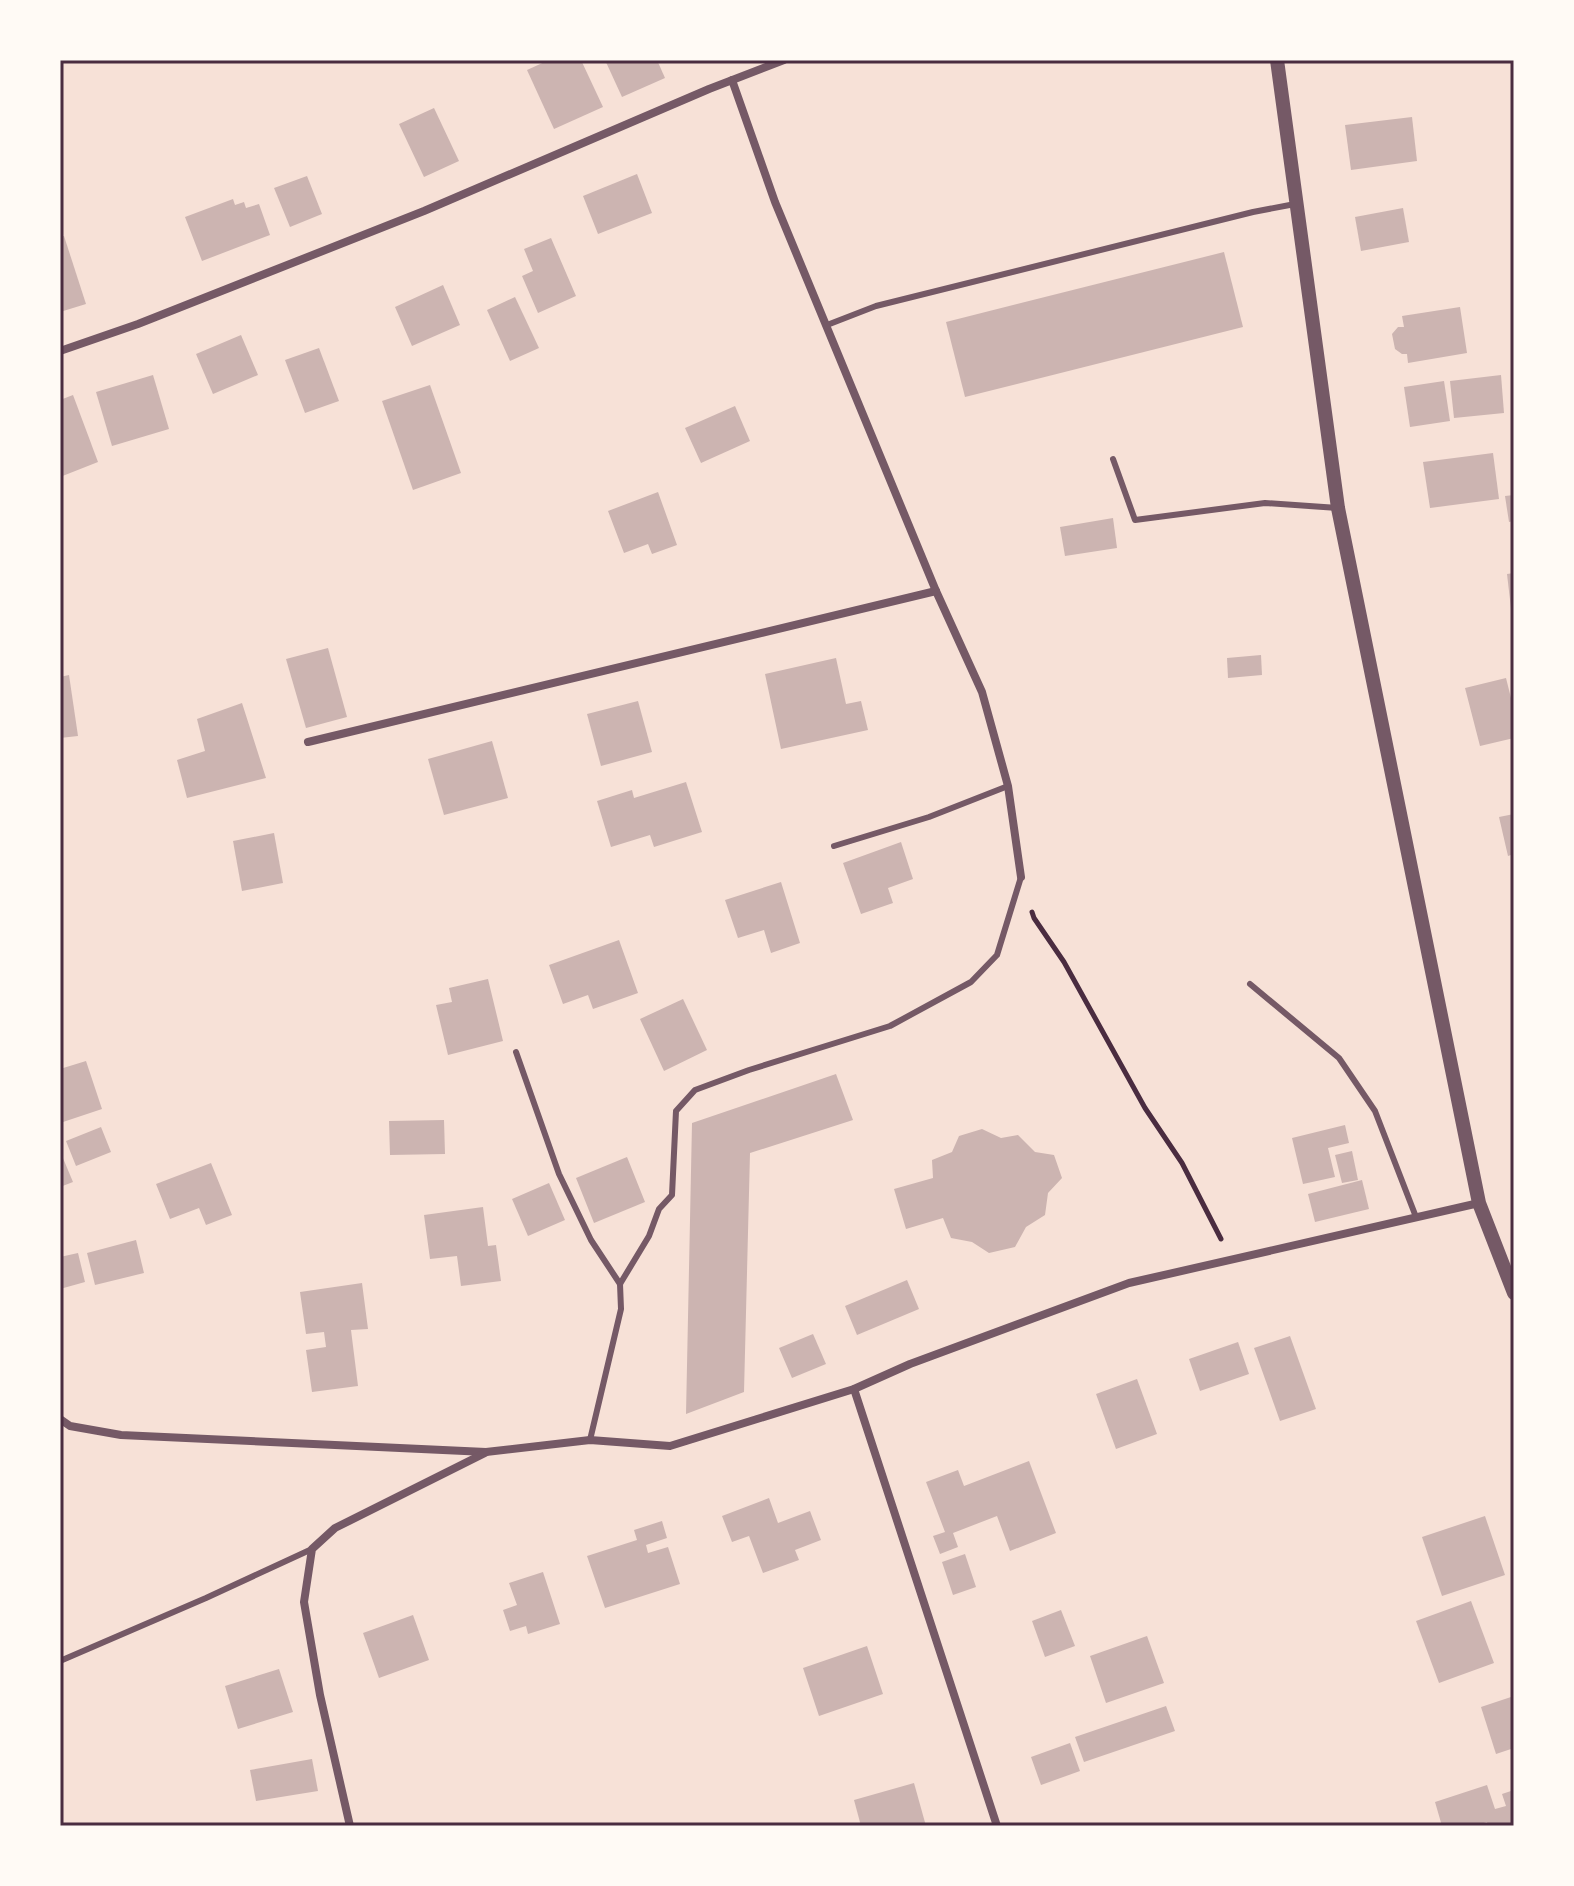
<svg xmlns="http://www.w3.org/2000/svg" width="1574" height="1886" viewBox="0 0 1574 1886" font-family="'IBM Plex Sans',sans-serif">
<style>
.building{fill:#ccb4b1}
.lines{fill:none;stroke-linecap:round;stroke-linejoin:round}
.path{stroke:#4a2c40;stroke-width:5}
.service{stroke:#755966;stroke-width:6}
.minor{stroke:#755966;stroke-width:8}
.tertiary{stroke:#755966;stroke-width:14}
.neatline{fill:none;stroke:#4a2c40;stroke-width:3}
</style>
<rect width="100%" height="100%" fill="#f7e1d7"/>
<g class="building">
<path d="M549,60h32l22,47 -49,22 -27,-59z"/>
<path d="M605,60h52l8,18 -43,19z"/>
<path d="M434,108l25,53 -35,16 -25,-53z"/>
<path d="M1412,117l5,44 -66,9 -6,-45z"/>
<path d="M637,174l15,39 -54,21 -15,-38z"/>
<path d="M307,176l15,38 -32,13 -16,-39z"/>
<path d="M233,199l2,6 9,-3 2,6 13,-4 11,31 -68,26 -17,-44z"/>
<path d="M1403,208l6,34 -48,9 -6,-34z"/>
<path d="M64,236l22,68 -26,8v-75z"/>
<path d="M551,238l25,58 -38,17 -16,-37 11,-5 -9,-22z"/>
<path d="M1224,252l19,75 -278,70 -19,-75z"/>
<path d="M443,285l17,40 -48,21 -17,-39z"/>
<path d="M515,297l24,51 -29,13 -23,-51z"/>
<path d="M1460,307l7,46 -59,10 -1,-9h-5l-7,-5 -3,-15 6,-7h6l-2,-11z"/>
<path d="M241,335l17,40 -45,19 -17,-40z"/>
<path d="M319,348l20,53 -34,12 -20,-53z"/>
<path d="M153,375l16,54 -57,17 -16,-54z"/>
<path d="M1501,375l3,38 -50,5 -4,-37z"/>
<path d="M1444,381l6,40 -40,6 -6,-40z"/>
<path d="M430,385l31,88 -48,17 -31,-89z"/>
<path d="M73,395l25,67 -38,15v-77z"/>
<path d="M735,406l15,35 -49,22 -16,-35z"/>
<path d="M1493,453l6,46 -69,9 -7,-46z"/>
<path d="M658,492l19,53 -25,9 -4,-10 -24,9 -16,-42z"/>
<path d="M1514,495v26l-5,1 -4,-26z"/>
<path d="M1113,518l4,30 -52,8 -5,-29z"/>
<path d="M1514,573v44h-2l-5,-43z"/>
<path d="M328,648l19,69 -41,11 -20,-69z"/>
<path d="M1261,655l1,20 -34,3 -1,-20z"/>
<path d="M836,658l10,46 15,-3 7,29 -87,19 -16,-75z"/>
<path d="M69,675l9,61 -18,2v-61z"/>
<path d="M1506,678l5,20 3,-1v41l-34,8 -15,-58z"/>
<path d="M638,701l14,51 -51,14 -14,-52z"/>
<path d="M242,703l24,75 -79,20 -10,-38 28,-9 -8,-32z"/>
<path d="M492,741l16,57 -64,17 -16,-56z"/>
<path d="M686,782l16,50 -48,15 -4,-12 -39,12 -14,-46 35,-11 2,8z"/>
<path d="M1514,814v40l-6,2 -9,-39z"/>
<path d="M274,833l9,50 -41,8 -9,-50z"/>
<path d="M901,842l12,37 -25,9 5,15 -32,11 -18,-51z"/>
<path d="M781,882l19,61 -29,10 -7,-23 -26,8 -13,-38z"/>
<path d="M619,940l19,53 -45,16 -5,-14 -25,9 -14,-39z"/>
<path d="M488,979l15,62 -55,14 -12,-50 16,-3 -3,-14z"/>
<path d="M683,999l24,51 -43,21 -24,-52z"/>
<path d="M86,1061l16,48 -42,14v-54z"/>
<path d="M836,1074l17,46 -103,33 -6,239 -58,22 6,-291z"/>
<path d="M444,1120l1,34 -55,1 -1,-34z"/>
<path d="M1345,1125l4,18 -21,5 7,29 -32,7 -11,-46z"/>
<path d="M101,1127l10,25 -35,14 -10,-25z"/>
<path d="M982,1129l19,9 17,-3 17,17 19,3 8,23 -14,15 -3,22 -19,12 -11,20 -26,6 -17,-11 -21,-4 -8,-20 -37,11 -12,-40 39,-11 -1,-18 20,-8 7,-16z"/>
<path d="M60,1151l13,31 -13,5z"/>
<path d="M1352,1151l6,29 -16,3 -7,-28z"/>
<path d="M627,1157l18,45 -51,21 -18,-45z"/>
<path d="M211,1163l21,52 -26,10 -7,-17 -29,11 -14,-35z"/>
<path d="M1362,1180l7,29 -54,13 -7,-28z"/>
<path d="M549,1183l16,37 -37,16 -16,-37z"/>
<path d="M483,1207l5,39 8,-1 5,36 -40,5 -4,-30 -27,3 -6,-44z"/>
<path d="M136,1240l8,33 -49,12 -8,-32z"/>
<path d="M78,1253l7,29 -25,7v-32z"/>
<path d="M907,1280l12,29 -62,26 -12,-29z"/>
<path d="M362,1283l6,46 -17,1 7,56 -46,6 -6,-42 20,-3 -2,-15 -18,2 -6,-42z"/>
<path d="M813,1334l13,30 -34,14 -13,-30z"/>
<path d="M1290,1336l26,73 -36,12 -26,-73z"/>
<path d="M1238,1342l11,32 -49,17 -11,-32z"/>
<path d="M1137,1379l20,55 -41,15 -20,-55z"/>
<path d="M1029,1461l27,72 -46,18 -13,-35 -44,17 5,14 -18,7 -7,-18 12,-4 -19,-50 32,-12 6,16z"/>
<path d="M769,1498l9,25 32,-12 11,29 -26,10 4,10 -36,13 -14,-37 -17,6 -10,-26z"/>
<path d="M1485,1516l20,59 -63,21 -20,-59z"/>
<path d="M662,1521l5,17 -21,7 2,8 20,-6 12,37 -75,24 -18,-52 50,-16 -3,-10z"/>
<path d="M965,1554l11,33 -23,8 -11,-33z"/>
<path d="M543,1572l17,52 -32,10 -2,-8 -16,5 -7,-21 14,-5 -8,-22z"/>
<path d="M1471,1601l23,62 -55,20 -23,-62z"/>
<path d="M1061,1610l14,36 -30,11 -13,-36z"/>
<path d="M413,1615l16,45 -50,18 -16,-45z"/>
<path d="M1147,1636l17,47 -58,20 -16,-47z"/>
<path d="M867,1646l16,48 -64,22 -16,-48z"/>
<path d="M279,1669l14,43 -55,17 -13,-43z"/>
<path d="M1514,1696v52l-18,6 -15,-47z"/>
<path d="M1166,1706l9,25 -91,31 -9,-25z"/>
<path d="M1070,1743l10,28 -39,14 -10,-28z"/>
<path d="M312,1759l6,32 -62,10 -6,-31z"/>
<path d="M914,1783l12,43h-65l-7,-26z"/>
<path d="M1487,1785l8,24 11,-3 -4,-12 12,-4v36h-26l-1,-4 -13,4h-32l-7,-24z"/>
</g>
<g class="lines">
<path class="path" d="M1032,912l2,6 30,44 81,146 37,55 39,76"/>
<g class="service">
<path d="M827,325l49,-19 377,-94 42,-8"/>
<path d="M1113,459l22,61 130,-17 73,5"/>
<path d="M834,846l95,-29 79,-31"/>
<path d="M1250,984l89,74 36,53 41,106"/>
<path d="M516,1052l43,122 32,66 29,44"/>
<path d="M590,1440l31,-131 -1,-25 29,-48 10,-27 13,-14 4,-84 19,-21 54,-20 141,-44 81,-44 26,-27 24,-78"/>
<path d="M60,1661l146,-63 106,-49"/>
</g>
<g class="minor">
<path d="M732,80l43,122 161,389 46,101 26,94 13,91"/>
<path d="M60,351l78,-27 286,-113 285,-122 75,-29"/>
<path d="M308,742l628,-151"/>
<path d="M854,1389l143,437"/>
<path d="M60,1419l10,7 51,9 365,17 104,-12 80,6 184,-57 56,-25 219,-81 350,-80"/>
<path d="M350,1826l-30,-131 -16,-93 8,-53 23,-21 150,-75"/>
</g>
<path class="tertiary" d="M1277,60l61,448 141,695 35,90"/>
</g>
<rect width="1574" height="1886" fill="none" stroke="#fffaf5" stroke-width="124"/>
<rect x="62" y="62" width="1450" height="1762" class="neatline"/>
</svg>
